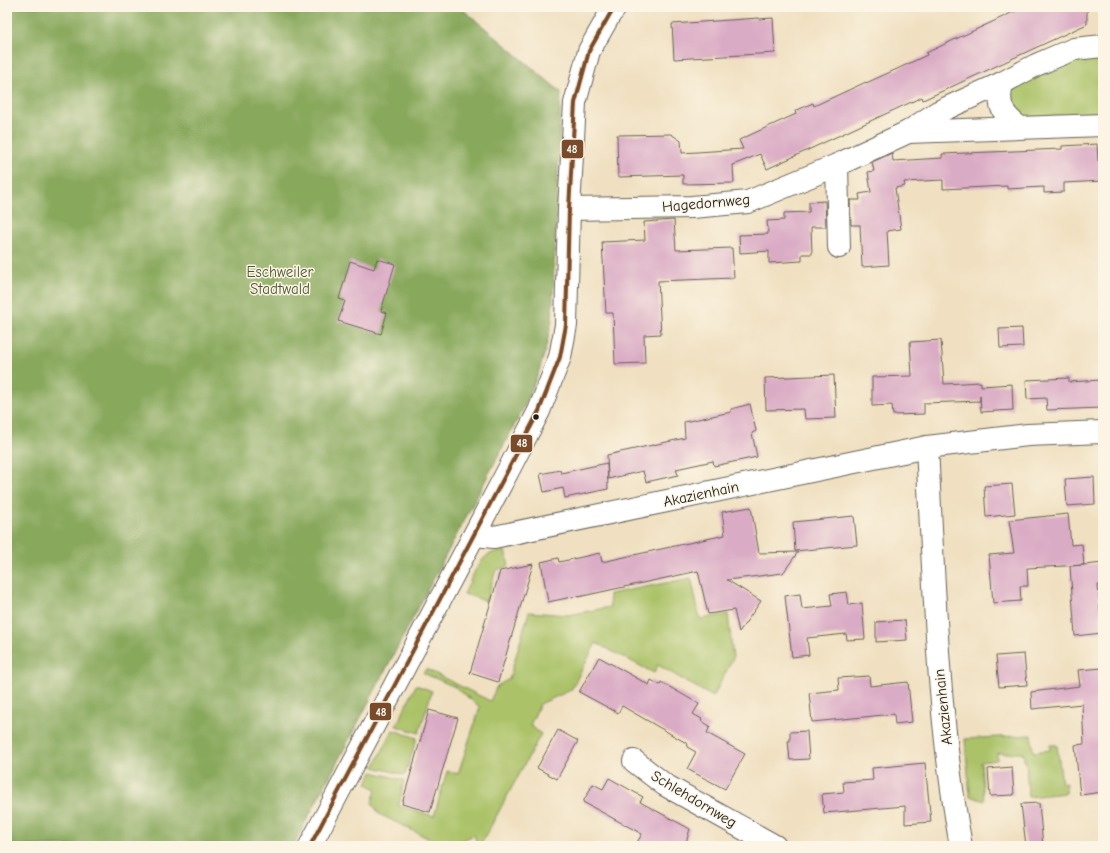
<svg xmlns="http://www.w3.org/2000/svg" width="1110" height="853" viewBox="0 0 1110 853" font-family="'Comic Neue',sans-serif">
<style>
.green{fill:#abc267;stroke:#646f42}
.forest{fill:#88a85c;stroke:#52623c}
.building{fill:#daabc5}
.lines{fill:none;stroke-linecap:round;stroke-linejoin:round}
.street-casing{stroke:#666156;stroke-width:24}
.street{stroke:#fff;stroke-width:22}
.bus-1-casing{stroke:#fcf5e5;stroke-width:7}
.bus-1{stroke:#7a4b2a;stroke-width:4}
.bus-dot{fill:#1c1c1c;stroke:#fcf5e5;stroke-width:1.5}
.labels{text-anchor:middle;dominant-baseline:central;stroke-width:3;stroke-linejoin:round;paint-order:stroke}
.street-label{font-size:15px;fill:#1c1c1c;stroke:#fcf5e5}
.park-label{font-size:15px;fill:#4e5636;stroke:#fcf5e5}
.line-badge{stroke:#fcf5e5;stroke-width:1.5}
.badge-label{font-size:11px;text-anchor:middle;font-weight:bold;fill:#fff}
</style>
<rect width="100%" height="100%" fill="#fcf5e5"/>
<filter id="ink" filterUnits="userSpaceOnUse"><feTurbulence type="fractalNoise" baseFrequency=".025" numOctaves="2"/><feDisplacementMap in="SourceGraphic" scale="8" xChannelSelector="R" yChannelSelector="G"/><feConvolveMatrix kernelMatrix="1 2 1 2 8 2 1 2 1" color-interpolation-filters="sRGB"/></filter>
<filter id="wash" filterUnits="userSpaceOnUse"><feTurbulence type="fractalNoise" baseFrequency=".012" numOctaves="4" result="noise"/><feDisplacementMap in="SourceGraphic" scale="16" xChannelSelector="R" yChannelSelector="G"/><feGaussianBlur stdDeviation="0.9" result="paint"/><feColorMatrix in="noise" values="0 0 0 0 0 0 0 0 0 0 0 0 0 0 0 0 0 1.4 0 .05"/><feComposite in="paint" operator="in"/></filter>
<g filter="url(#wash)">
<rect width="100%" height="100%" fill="#f0e0c1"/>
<g class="green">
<path d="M1103,55v60l-82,2 -9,-13 2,-18 47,-25z"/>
<path d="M505,551l4,15 -13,4 -10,31 -22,-7c7,-13 13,-35 28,-41 4,-1 9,-2 13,-2z"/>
<path d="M691,578l9,41 28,-5 5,44 -20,39 -55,-32 -4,8 -58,-30 -25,47 -31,14 -10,21 11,9 -61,112h-2l-4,-11 -15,7 1,4h-16l-65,-32 -7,-11 4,-14 -9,-5 5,-12 32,8 -5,26 35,10 13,-45 11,3 22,-67 -25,-20 -32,-14 3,-4 64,32 7,-15 12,-7 20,-67 39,3 42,-8 -1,-13z"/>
<path d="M416,685l16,6 -13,42 -23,-7z"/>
<path d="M393,730l24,8 -12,37 -31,-8z"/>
<path d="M1032,735l1,17 17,-2v-5h7l5,39 4,-1v10l-38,4 -2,-36h-2v-8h-27v7l-16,2 3,39 -14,-5 -5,-57z"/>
</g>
<path class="forest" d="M7,7h453l101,85 -9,228 -7,32 -7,22 -13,31 -232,441h-286z"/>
<g id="blocks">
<g class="building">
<path d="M1024,7h63v17l-164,76 -1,-3 -155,72 -7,-15 -27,11 1,18 -51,1v-9l-65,2 -1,-42 54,-1 10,7 1,12 61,-4 -4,-9 57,-26 -1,-3 18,-8 1,3 52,-24v1l31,-14 30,-14 -1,-2z"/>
<path d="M759,18v1l14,-1 2,35 -101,6 -2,-35z"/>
<path d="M1097,144l1,17h5v20l-39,2v9l-20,1v-6l-37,2v-3l-64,3v-9l-39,2 1,4 -10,2 6,41 -14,2 2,34 -27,2 -2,-42h-9l-1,-25h10l-1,-6 12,-2 -3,-20 6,-1 -2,-9 20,-9 1,8 49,-3v-4l120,-5v-3z"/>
<path d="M825,201l1,26h-15l1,27h-10v7l-33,2v-12l-29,2 -1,-18 29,-1 -1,-13 17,-1v-7l25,-1v-10z"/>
<path d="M674,220l2,30 56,-2 2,30 -76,3 3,53 -17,1 1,28 -30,1 -2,-51h-7l-4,-71 43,-2 -1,-18z"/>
<path d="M377,259l18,5 -14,47 6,2 -6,21 -43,-13 7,-20 -6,-2 11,-38 24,8z"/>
<path d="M1022,328l1,19 -23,1 -1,-19z"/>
<path d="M941,340l3,44 37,-2v4l31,-2 1,26 -32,2 -1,-17v6l-56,2v11l-31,1 -1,-10 -20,1v-29l40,-1 -2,-34z"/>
<path d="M834,375l2,43 -31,1 -1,-10 -38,1 -1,-32z"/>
<path d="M1069,378v4l32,-2 1,28 -55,2 -1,-12 -19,1 -1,-19z"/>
<path d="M750,404l6,27 -4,2 5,24 -43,9 -1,-5 -37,8 2,6 -32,7 -3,-11 -35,8 -1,-24 78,-17 -1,-16 47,-10v-3z"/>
<path d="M607,463l1,26 -43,9 -2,-10 -19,4 -4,-18 20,-4 1,3z"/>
<path d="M1094,477l1,27 -28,2 -2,-27z"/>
<path d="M1012,484l3,30 -29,3 -2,-31z"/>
<path d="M751,507l8,46 39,-1 -15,21 -56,7 34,21 -22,31 -5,-22 -26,4 -10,-43 -120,26 -1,-1 -29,6 -7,-40 17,-4 1,4 41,-9 2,9 123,-27 -3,-23z"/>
<path d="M1068,514l3,31 11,-1 2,21 19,-2v22h-5l4,48 -27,3 -5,-70 14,-1 -57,3 1,18h-8l1,15 -28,2 -4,-48 25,-2 -5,-33z"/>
<path d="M854,516l3,29 -62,6 -2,-29z"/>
<path d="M533,564l-35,118 -28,-9 30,-102z"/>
<path d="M847,592l2,13 13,-2 3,36 -18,1 -1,-6 -39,4 2,17 -17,2 -7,-61 15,-2 2,15 30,-3 -2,-12z"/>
<path d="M905,620l2,20 -31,2v-20z"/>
<path d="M1024,654l3,31 -28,2 -3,-31z"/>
<path d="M599,657l50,28 2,-5 9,5 1,-3 38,22 -6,10 9,5 -1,2 9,5 -3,7 38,21 -20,35 -38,-20 9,-17 -9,-5 1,-3 -66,-38 -4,7 -39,-21z"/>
<path d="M1103,668v124l-23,3 -5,-50 9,-1 -2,-40 -50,5 -1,-17 49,-6 -2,-16z"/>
<path d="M869,676l1,10 38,-4 4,40 -17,2 -1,-10 -82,8 -3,-29 30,-3 -1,-12z"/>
<path d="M429,710l29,8 -28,94 -28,-8z"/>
<path d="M558,730l20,11 -21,38 -20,-11z"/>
<path d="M807,731l2,28 -19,1 -2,-19h2v-9z"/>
<path d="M925,763l6,59 -26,2v-18l-81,7 -2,-19 22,-2 -1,-10 30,-2 -1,-12z"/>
<path d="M1012,767l2,28 -24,1 -2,-27z"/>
<path d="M609,778l34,19 -3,5 50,27 -5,17h-50l7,-12 -59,-32 10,-18 10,5z"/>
<path d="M1039,803l4,43h-17l-5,-42z"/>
</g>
</g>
</g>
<g filter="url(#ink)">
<use href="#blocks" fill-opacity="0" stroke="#666156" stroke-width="1"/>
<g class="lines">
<defs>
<g id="street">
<path d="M1103,46l-29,3 -17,7 -21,9 -34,18 -64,29 -30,20 195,-7"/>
<path d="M1002,83c-5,22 0,31 17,44"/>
<path d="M837,165l2,82"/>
<path d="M569,209l123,-2 56,-5 89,-37 71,-33"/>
<path d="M927,447c7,133 10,267 34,399"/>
<path d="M475,535l19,2 433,-90 101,-12 75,-3"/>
<path d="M634,761l31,24 110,61"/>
<path d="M310,846l200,-379 29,-56 21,-54 6,-32 3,-116 6,-106 14,-52 21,-37 6,-7"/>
</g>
</defs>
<use href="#street" class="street-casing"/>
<use href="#street" class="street"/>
<defs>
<path id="bus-1" d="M310,846l229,-435 21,-54 6,-32 3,-116 6,-106 14,-52 21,-37 6,-7"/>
</defs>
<use href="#bus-1" class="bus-1-casing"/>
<use href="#bus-1" class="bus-1"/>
</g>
</g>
<circle class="bus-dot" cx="536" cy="417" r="3.5"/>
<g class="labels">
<g class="street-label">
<text transform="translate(706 203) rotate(-5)">Hagedornweg</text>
<text transform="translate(701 494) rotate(-12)">Akazienhain</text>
<text transform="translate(943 707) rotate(-96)">Akazienhain</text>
<text transform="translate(694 799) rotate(31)">Schlehdornweg</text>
</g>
<g class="park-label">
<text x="280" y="272">Eschweiler<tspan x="280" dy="17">Stadtwald</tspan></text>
</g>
</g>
<g class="line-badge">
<rect x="561" y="139" width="23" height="20" rx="4" fill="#7a4b2a"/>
<rect x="510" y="434" width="23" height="19" rx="4" fill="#7a4b2a"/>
<rect x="369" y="702" width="23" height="19" rx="4" fill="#7a4b2a"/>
</g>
<g class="badge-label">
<text x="572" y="153">48</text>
<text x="522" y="447">48</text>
<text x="381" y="716">48</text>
</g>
<rect width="1110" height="853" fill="none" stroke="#fcf5e5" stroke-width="24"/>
</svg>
